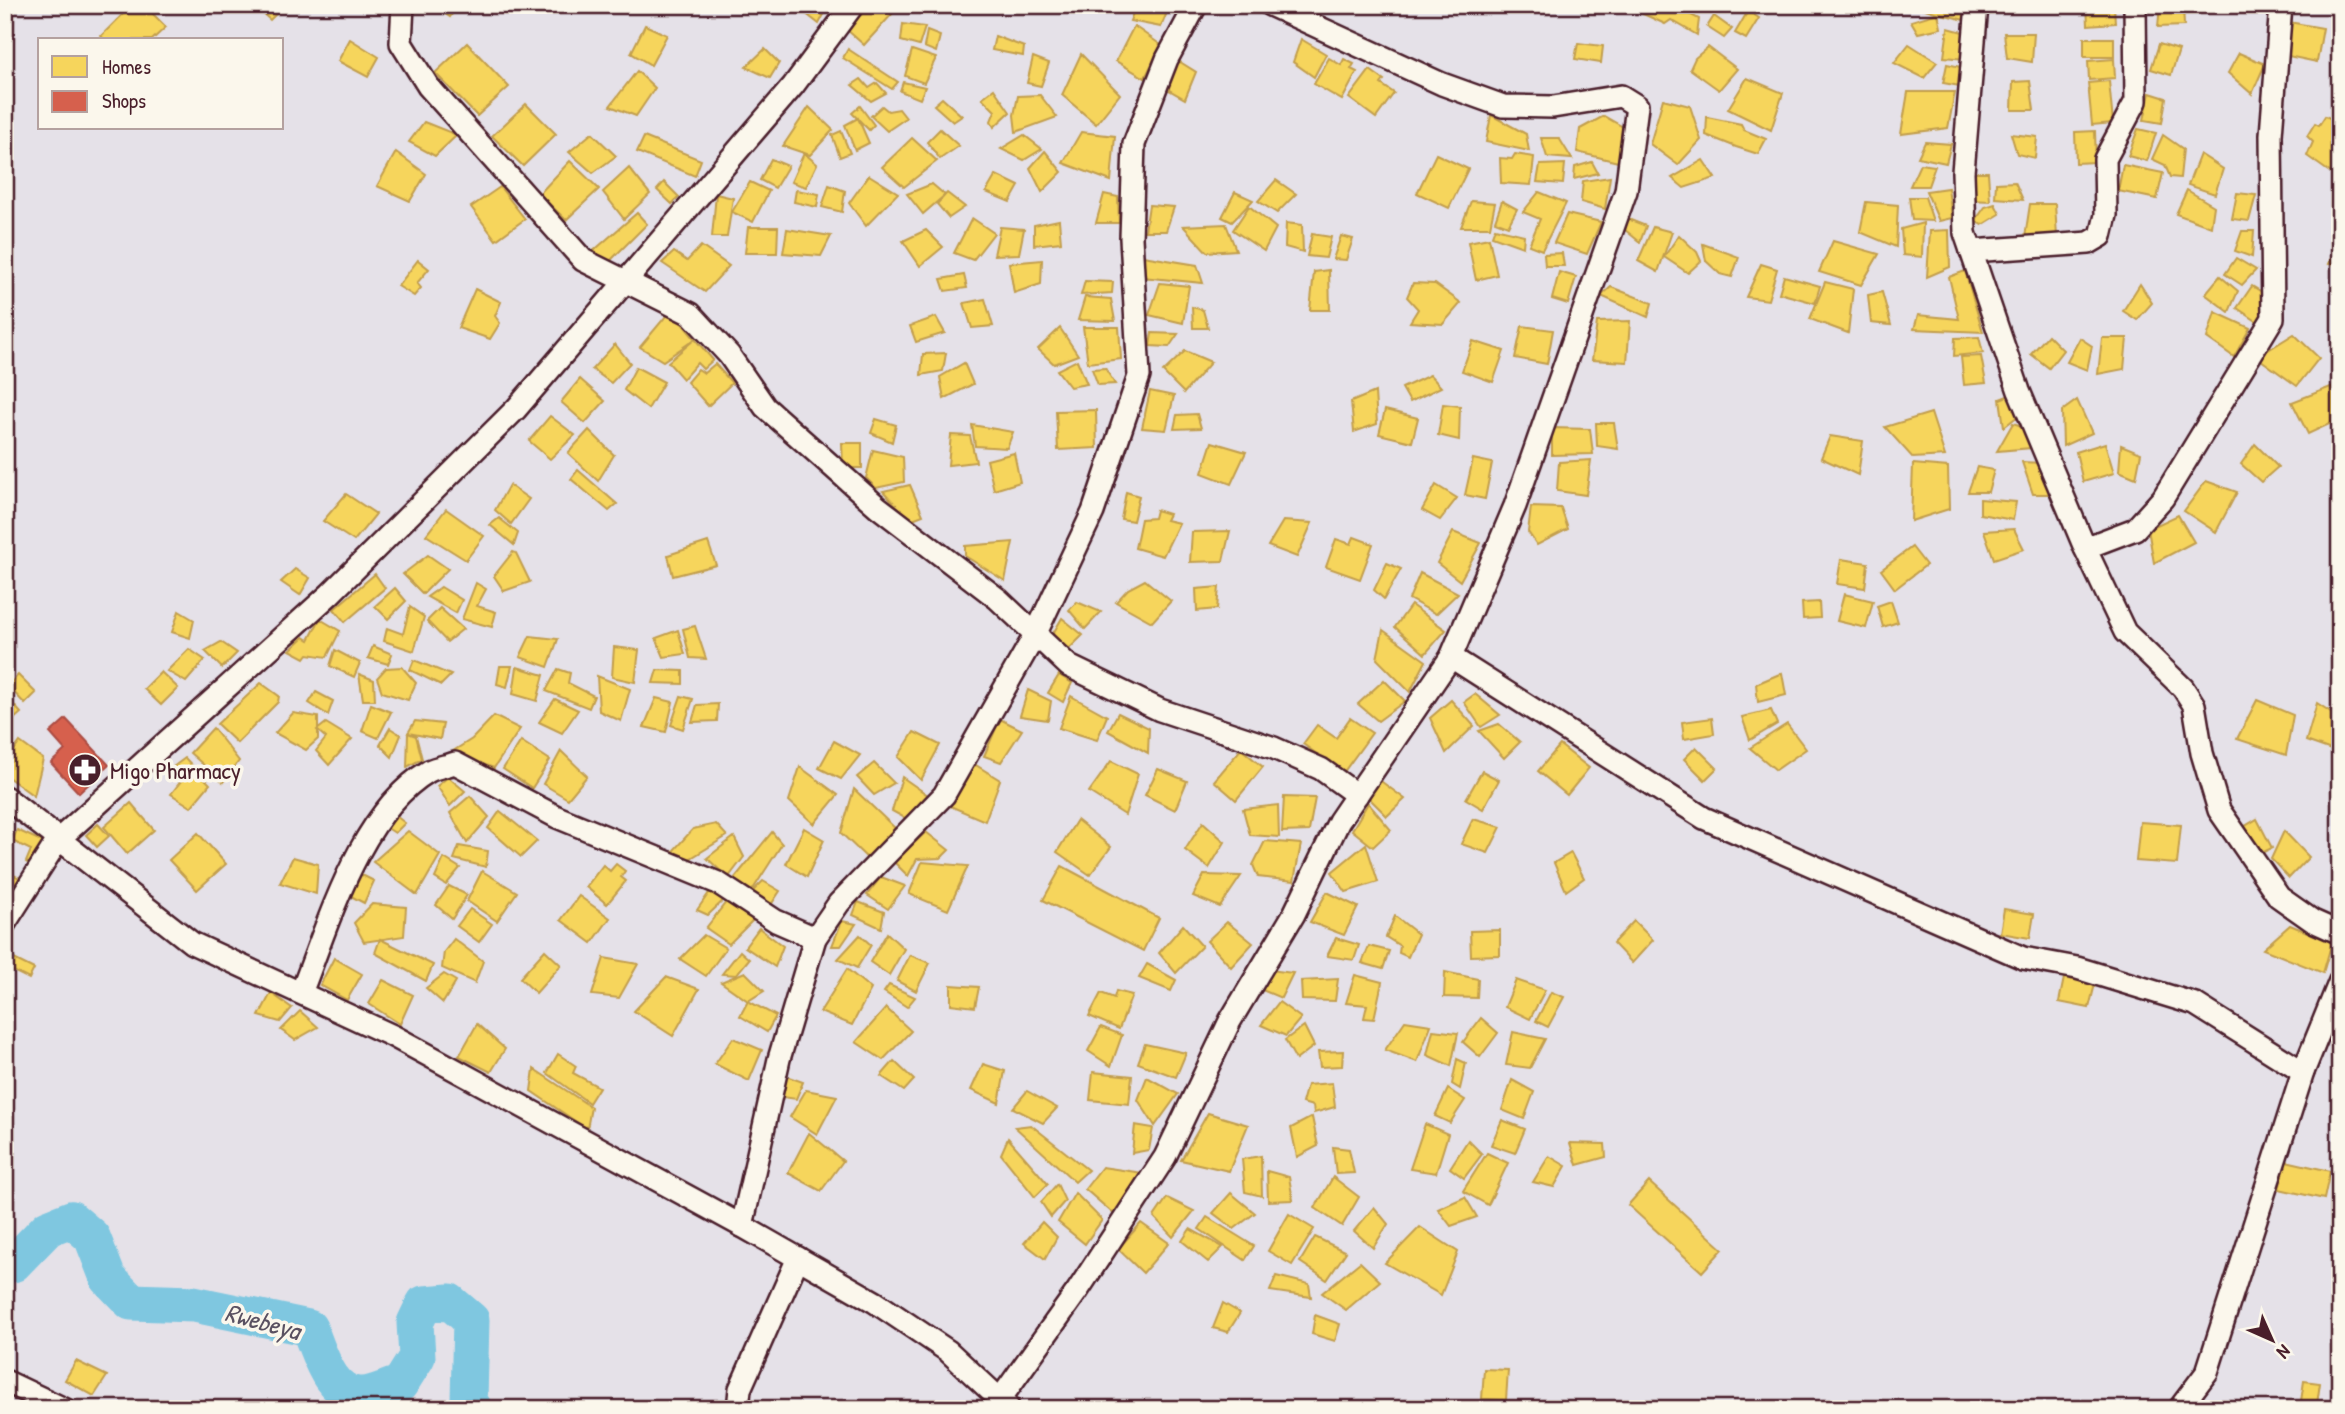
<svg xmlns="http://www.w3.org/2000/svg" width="2345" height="1414" viewBox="0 0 2345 1414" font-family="'Patrick Hand',sans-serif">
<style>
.homes{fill:#f6d55c;stroke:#c29e4d;stroke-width:2}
.shops{fill:#d6604d;stroke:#ac4c43;stroke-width:2}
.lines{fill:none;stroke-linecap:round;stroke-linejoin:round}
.river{stroke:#7fc7e0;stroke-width:37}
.minor-casing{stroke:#4a1f2b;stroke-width:26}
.minor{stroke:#fbf7ec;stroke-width:21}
.labels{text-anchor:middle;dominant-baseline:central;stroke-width:7;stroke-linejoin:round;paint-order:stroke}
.poi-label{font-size:24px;fill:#4a1f2b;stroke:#fbf7ec;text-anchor:start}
.water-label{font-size:26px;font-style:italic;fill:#5a5161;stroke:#fbf7ec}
</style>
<rect width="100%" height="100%" fill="#e5e1e8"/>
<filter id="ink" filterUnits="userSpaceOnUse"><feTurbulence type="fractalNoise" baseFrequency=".0143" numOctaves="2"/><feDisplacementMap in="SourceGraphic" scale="14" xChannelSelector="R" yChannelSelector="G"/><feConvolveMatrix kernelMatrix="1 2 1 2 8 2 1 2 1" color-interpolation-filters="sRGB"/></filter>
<g filter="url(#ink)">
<g class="homes">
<path d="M132,5h12l22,22 -14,13h-47l-4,-4z"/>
<path d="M253,5h24l3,5 -10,10z"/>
<path d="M432,5h26l-8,12z"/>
<path d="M803,5h26l-10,19 -19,-15z"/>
<path d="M867,5h18l8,8 -29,32 -18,-16z"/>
<path d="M1136,5h34l-9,22 -31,-6z"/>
<path d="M1629,5h43l27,14 -2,16 -26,-15 -6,4 -37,-17z"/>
<path d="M1913,5h53l-2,15 -26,-7z"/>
<path d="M2087,5h27l1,18 -27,2z"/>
<path d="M2160,5h23l1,21 -26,1z"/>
<path d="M1748,11l11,7 -13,21 -11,-6z"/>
<path d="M1938,13l3,15 -23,5 -7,-12z"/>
<path d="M1714,16l18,13 -8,9 -17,-11z"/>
<path d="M2289,22l34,6 -6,34 -29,-6z"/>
<path d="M903,24l22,3 -6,19 -18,-5z"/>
<path d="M645,25l22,10 -16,30 -20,-12z"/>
<path d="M1134,26l27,19 -16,33 -29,-17z"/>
<path d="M1948,28l19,5 -2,26 -21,-2z"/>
<path d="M927,31l13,5 -4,16 -12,-5z"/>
<path d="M2004,33h30l-2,29 -25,-4z"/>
<path d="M995,36l29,11 -1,9 -31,-6z"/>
<rect x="2084" y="38" width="30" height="19"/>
<path d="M350,39l29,18 -11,20 -30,-16z"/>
<path d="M1301,39l25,15 -12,23 -21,-15z"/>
<path d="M467,43l42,44 -32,29 -42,-43z"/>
<path d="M1578,43l25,3 -2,17 -26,-4z"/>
<path d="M1909,44l28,18 -13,16 -30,-15z"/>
<path d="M2159,44l20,6 -8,25 -20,-6z"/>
<path d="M1708,47l29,22 -18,21 -29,-21 5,-11z"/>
<path d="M765,49l14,14 -9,15 -24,-11z"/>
<path d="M848,49l50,33 -6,7 -49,-31z"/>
<path d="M912,50l24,8 -12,25 -19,-7z"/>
<path d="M2239,53l26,11 -13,30 -24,-21z"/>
<path d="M1081,54l39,40 -24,30 -34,-29z"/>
<path d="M1033,57l16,6 -8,23 -14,-3z"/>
<path d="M1329,58l12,7 3,-6 10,5 -3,5 6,3 -15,28 -28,-16z"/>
<path d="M2114,59l1,19 -26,2 -1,-19z"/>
<path d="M1177,60l19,12 -11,27 -21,-12z"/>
<path d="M1947,64l18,4 -5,18 -17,-3z"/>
<path d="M1370,70l14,10 -3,4 13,9 -18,25 -27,-20z"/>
<path d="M637,71l18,17 -19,28 -26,-10z"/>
<path d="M1747,78l36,15 -12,37 -43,-21z"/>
<path d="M861,79l8,9 8,-5 9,10 -15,8 -19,-16z"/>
<path d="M2030,81l4,29h-22l1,-28z"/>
<path d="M2109,81l4,42 -21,2 -4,-42z"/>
<path d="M903,82l22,5 -5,12 -20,-8z"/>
<path d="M994,89l16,23 -16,15 -3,-6 4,-10 -13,-13z"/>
<path d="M1908,92h47l-7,36 -47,6z"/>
<path d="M2150,93l16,5 -4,25 -18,-3z"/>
<path d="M1040,95l17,22 -41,15 -2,-17 4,-19z"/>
<path d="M942,98l20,18 -9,6 -19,-17z"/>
<path d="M1663,99l27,7 11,34 -23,25 -28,-21z"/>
<path d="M526,104l30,30 -33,32 -31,-30z"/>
<path d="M860,106l14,19 -5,5 -17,-17z"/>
<path d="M882,106l6,5 11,-2 7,9 -19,13 -16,-15z"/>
<path d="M809,107l24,23 -23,25 -27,-9z"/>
<path d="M1491,115l35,19 3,17 -43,-9z"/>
<path d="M1604,116l19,11 -5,35 -41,-10 3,-23z"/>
<path d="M2325,116l15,6v32l-9,19 -24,-17 6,-14 -6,-6 8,-13 4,2z"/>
<path d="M1707,117l34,7 3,6 22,9 -8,15 -22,-7 -30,-12z"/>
<path d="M858,118l11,25 -14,7 -10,-25z"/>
<path d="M424,122l33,13 -22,21 -26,-14z"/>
<path d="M940,129l19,17 -19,13 -13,-17z"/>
<path d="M2138,129l18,4 -9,28 -19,-5z"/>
<path d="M841,131l9,22 -10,4 -8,-22z"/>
<path d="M2095,131l1,31 -20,1 -1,-31z"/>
<path d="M1081,132l34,4 -4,45 -48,-18z"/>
<path d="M592,133l24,23 -23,17 -24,-21z"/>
<path d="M2011,134l26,3 -2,21 -18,-4z"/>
<path d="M1024,135l18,14 -18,11 -23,-11z"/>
<path d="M2163,135l20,14 -3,29 -10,-1 -5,-12 -13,-6z"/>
<path d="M644,137l57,23 -6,16 -58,-24z"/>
<path d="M912,138l25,23 -33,26 -22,-20z"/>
<path d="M1541,138h18l13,21 -25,-2z"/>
<path d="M1925,142l26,2 -5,19 -28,-6z"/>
<path d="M1045,151l17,21 -20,20 -12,-24z"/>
<path d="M396,152l30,22 -16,27 -33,-15z"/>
<path d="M804,153l13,11 -11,23 -15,-5z"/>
<path d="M1436,154l32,15 -19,39 -32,-15z"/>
<path d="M1515,154l19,3 -3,28 -30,-2 -1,-25 12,1z"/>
<path d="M2200,154l23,15 -8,25 -27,-9z"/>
<path d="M771,159l17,7 -13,22 -15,-8z"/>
<path d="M1703,160l12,18 -31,10 -12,-10z"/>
<path d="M570,161l29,28 -33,31 -27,-26z"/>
<path d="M1592,162l6,11 -24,6 1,-12z"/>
<path d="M1565,164l-2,20 -26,-2 3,-17z"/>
<path d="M1920,164l15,2 -7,20h-18z"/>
<path d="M2123,165l40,8 -6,26 -39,-8z"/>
<path d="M629,168l21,26 -26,25 -21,-27z"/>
<path d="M1975,172h13l2,29 -21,-1z"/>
<path d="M869,175l29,18 -32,33 -17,-23z"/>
<path d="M996,175l23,11 -9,16 -24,-10z"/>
<path d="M1610,177l-5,32 -24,-7 2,-21z"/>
<path d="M1276,180l20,14 -19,19 -19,-12z"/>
<path d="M664,182l15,15 -7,7 -15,-14z"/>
<path d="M750,182l19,9 -16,31 -21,-10z"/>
<path d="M2015,182l8,18 -28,-2 1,-15z"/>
<path d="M932,184l13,11 -22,19 -16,-20z"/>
<path d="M829,185l16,6 -3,21 -20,-5z"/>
<path d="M500,187l25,32 -29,21 -25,-33z"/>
<path d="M1948,188l4,30 -13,3 -13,-30z"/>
<path d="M796,190l23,4 -2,13 -23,-5z"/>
<path d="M2187,190l27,16 -3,21 -35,-13z"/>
<path d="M1235,192l18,8 -21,22 -10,-5z"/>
<path d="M1539,192l27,11 -24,47 -13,-5 11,-26 -17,-7z"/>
<path d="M947,193l18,14 -16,11 -12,-14z"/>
<path d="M2237,193l19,2 -7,26 -17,-2z"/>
<path d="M716,194l17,4 -6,39h-15z"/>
<path d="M1104,194l14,3 1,26h-23z"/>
<path d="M1909,197h16l8,24 -21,-1z"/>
<path d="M1471,201l24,2 -5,24h-29z"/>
<path d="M1502,201l15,8 -9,17 -13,-5z"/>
<path d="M1866,202l32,3 -2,42 -36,-15z"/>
<path d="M1995,204l5,10 -18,11 -7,-4 10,-14z"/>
<path d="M2030,204h25l2,33h-32z"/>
<path d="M1149,205l25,2 -8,24h-21z"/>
<path d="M1249,206l27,22 -12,23 -31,-21z"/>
<path d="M637,213l10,11 -42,42 -14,-13z"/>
<path d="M1567,214l34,8 -14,32 -33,-11z"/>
<path d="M972,218l22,15 -21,27 -19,-7z"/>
<path d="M1628,219l18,7 -6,16 -15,-12z"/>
<path d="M1059,220l2,22 -27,3v-20z"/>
<path d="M1286,223l16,2 1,27 -18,-5z"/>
<path d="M1923,223l-1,34 -19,-2 -2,-26z"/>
<path d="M1226,224l10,26 -29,2 -24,-26z"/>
<path d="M748,227h30l-1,26h-32z"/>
<path d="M1000,227l24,2 -5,25 -25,1z"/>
<path d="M1653,227l19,5 -14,40 -20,-11z"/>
<path d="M1495,228l29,7 -1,12 -31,-11z"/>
<path d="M787,229l44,7 -10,20 -38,-3z"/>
<path d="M926,230l17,17 -23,19 -17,-25z"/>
<path d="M1949,230l1,37 -23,10 3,-46z"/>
<path d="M2242,231h12l-2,26 -17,-6z"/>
<path d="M1312,234l19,3 -5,21 -19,-2z"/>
<path d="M1679,235l18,17 4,9 -13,12 -24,-16z"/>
<path d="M1341,236l12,3 -7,21 -13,-1z"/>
<path d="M1489,238l8,37 -21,5 -8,-38z"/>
<path d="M1833,241l46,13 -18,31 -42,-13z"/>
<path d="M2340,241v24l-11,-1z"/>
<path d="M1703,244l36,13 -7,20 -12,-3 -14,-13z"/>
<path d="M701,246l28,20 -24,26 -43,-29 12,-11 13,9z"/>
<path d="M1562,253l2,13h-19l-1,-12z"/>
<path d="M1143,256l54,9 6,18 -61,-6z"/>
<path d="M2236,258l20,12 -14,15 -17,-11z"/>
<path d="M418,260l11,9 -12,14 4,5 -7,8 -16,-10z"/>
<path d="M1042,260l-1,24 -27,9 -5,-30z"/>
<path d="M1761,264l16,5 -9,31 -22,-3z"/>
<path d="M1329,270l1,40h-20l4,-38z"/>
<path d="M1965,271l18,61 -69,-3 4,-14 41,4 -10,-42z"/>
<path d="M1559,272l17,5 -8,27 -16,-5z"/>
<path d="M964,275l3,13 -22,3 -4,-12z"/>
<path d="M1784,276l36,10 -5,17 -36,-10z"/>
<path d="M2220,276l18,15 -9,21 -24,-18z"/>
<path d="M1085,281l28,1 -1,11 -31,2z"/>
<path d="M1825,282l28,7 -5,44 -38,-14z"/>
<path d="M1160,283l29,3 -6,37 -34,-8z"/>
<path d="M1413,283l22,1 26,19 -18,21 -33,-2 8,-13 -11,-12z"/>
<path d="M2140,284l12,19 -15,17 -14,-9z"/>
<path d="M2252,286l18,11 -12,25 -21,-14z"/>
<path d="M1611,287l41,16 -4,14 -47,-21z"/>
<path d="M475,289l26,13 -6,14 5,7 -10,16 -32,-11z"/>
<path d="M1882,292l9,33 -20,-2 -3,-28z"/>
<path d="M1085,297l26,2 4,22 -37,-1z"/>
<path d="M985,299l8,27 -21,2 -8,-25z"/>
<path d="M1192,307l11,3 5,18h-15z"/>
<path d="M671,310l24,29 -32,22 -23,-14z"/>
<path d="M2215,312l35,16 -16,29 -27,-19z"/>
<path d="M936,317l9,16 -29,9 -6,-16z"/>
<path d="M1630,321l-3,41 -35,-2 5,-38z"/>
<path d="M1522,326l31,4 -6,34 -32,-6z"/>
<path d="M1083,327h36l2,32 -33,4z"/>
<path d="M1060,328l18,27 -24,9 -16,-15z"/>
<path d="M1152,333l26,1 -9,13 -19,-1z"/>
<path d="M2294,334l25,24 -22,28 -36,-26 4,-8z"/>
<path d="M2048,335l15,15 -14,18 -18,-14z"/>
<path d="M1979,337l4,16 -29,3 1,-18z"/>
<path d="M2080,338l12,8 -5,24 -20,-8z"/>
<path d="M2102,338h25l-3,31 -26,5z"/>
<path d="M695,339l18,21 -10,9 -6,-6 -14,16 -15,-17z"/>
<path d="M1473,341l31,10 -11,31 -31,-11z"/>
<path d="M615,344l15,19 -19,20 -19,-14z"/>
<path d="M1185,351l26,11 -27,31 -21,-21z"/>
<path d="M946,353l-3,18 -22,4 2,-21z"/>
<path d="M1981,356l5,27 -22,2 -3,-28z"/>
<path d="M1077,360l10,24 -17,3 -13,-17z"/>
<path d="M964,363l9,21 -29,15 -4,-22z"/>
<path d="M715,364l17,19 -24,23 -21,-24 11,-13 6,4z"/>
<path d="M636,367l28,15 -16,27 -24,-19z"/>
<path d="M1105,368l10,16 -17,1 -6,-16z"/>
<path d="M1430,375l11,12 -31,15 -8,-14z"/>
<path d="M580,379l25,22 -20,22 -24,-21z"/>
<path d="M2336,385l4,6v28l-32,15 -16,-32z"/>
<path d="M1150,391l24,5 -8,34 -24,-2z"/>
<path d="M1375,392l2,32 -23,8 -3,-30z"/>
<path d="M2015,393l8,19 -19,15 -4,-28z"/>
<path d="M2077,400l15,33 -29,13 -1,-35z"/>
<path d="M1443,404l17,2 -1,34 -21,-5z"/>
<path d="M1096,410l1,38 -39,2 -2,-39z"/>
<path d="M1385,410l33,8 -6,24 -33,-8z"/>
<path d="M1931,413l14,43 -32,2 -28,-31z"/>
<path d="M1197,414l4,14 -27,1 3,-14z"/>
<path d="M550,416l25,19 -25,24 -21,-18z"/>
<path d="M876,419l20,6 -4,17 -21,-9z"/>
<path d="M1596,423h18l4,26 -21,-3z"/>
<path d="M2013,423l12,4 6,21 -34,3z"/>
<path d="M972,425l41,7 -6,16 -32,-2z"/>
<path d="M1552,428l38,1 3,25 -41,1z"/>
<path d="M589,430l25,25 -16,26 -30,-28z"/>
<path d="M951,435l19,1 6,26 -28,3z"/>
<path d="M1830,436l33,5 -5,34 -37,-17z"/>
<path d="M1212,442l34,10 -15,32 -29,-11z"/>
<path d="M842,443h20v25h-19z"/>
<path d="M2105,443l9,30 -31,9 -7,-30z"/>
<path d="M2255,444l23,23 -17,15 -20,-18z"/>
<path d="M2121,445l20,8 -5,25 -17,-7z"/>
<path d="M873,450l30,7 1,25 -28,6 -10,-10z"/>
<path d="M1014,453l6,29 -26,8 -7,-30z"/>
<path d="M1473,459l19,4 -7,36 -20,-4z"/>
<path d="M1591,460l-5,35 -29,-4 2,-29z"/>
<path d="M2022,462l19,1 14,31h-22z"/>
<path d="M1913,464l35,3 1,42 -38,12z"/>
<path d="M1977,467l17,3 -6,22h-20z"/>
<path d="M578,470l39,34 -8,7 -38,-32z"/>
<path d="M2206,481l31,11 -21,40 -32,-21z"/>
<path d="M509,485l20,14 -18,25 -16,-14z"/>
<path d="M910,485l13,30 -13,5 -27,-29z"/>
<path d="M1436,485l21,13 -17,22 -18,-10z"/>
<path d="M1126,492l13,4 -6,25 -12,-2z"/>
<path d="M346,494l30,20 -22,27 -31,-20z"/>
<path d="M1980,499l36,3 -3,18 -33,-6z"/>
<path d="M1531,507l30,1 7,21 -31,16 -9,-13z"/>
<path d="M446,509l38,27 -18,24 -40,-25z"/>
<path d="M1156,510l13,4 -3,6 13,3 -16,33 -28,-8 6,-29 13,-1z"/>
<path d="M2178,515l16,27 -40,21 -6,-34z"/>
<path d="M499,518l19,15 -4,12 -24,-20z"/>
<path d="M1283,521l29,2 -15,34 -29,-11z"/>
<path d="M2014,529l10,20 -30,10 -10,-28z"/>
<path d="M1230,531l-7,30 -33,1 2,-30z"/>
<path d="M1453,532l28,11 -21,38 -23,-18z"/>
<path d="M1354,537l19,7 -13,35 -34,-12 10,-28 15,5z"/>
<path d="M708,542l8,23 -43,11 -5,-21z"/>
<path d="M1013,542l-8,39 -40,-25v-10z"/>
<path d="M1912,547l14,18 -31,24 -14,-19z"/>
<path d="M513,552l3,1 14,29 -26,9 -10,-15z"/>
<path d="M428,555l20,14 -25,25 -20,-20z"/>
<path d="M1841,559l27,4 -3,25 -28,-4z"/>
<path d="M1387,563l14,6 -17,30 -10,-9z"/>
<path d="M295,569l15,9 -10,17 -19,-13z"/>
<path d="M1420,573l38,20 -22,21 -27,-15z"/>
<path d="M375,574l10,14 -40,34 -11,-13z"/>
<path d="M1145,580l26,21 -19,21 -36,-20 12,-13z"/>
<path d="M476,583l10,6 -9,17 19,6 -4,15 -30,-8z"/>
<path d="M441,587l21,13 -6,13 -29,-16z"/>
<path d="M1219,587l-2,22 -20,2 -1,-22z"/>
<path d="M395,588l11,13 -18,18 -13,-13z"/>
<path d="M1844,594l29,7 -7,27 -29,-7z"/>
<path d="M1891,601l7,21 -15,5 -6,-21z"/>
<path d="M1077,602l24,10 -16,17 -16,-19z"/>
<path d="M1819,602l1,16 -17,1 -1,-16z"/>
<path d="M1411,605l35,25 -21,24 -30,-27z"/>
<path d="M410,607l14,10 -10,34 -30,-10 3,-13 16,6z"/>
<path d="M440,608l23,21 -16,13 -20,-21z"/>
<path d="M179,611l15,9 -4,18 -18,-6z"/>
<path d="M1062,618l21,17 -14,14 -18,-12z"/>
<path d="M320,619l20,12 -13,26 -19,-3 -3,4 -15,-8 14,-13 5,3z"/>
<path d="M695,626l11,33 -16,-1 -7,-29z"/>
<path d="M678,630l7,24 -21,3 -8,-19z"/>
<path d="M1383,630l43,31 -16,31 -33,-33z"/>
<path d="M530,636l28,3 -10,28 -28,-10z"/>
<path d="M221,642l16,11 -15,15 -17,-17z"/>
<path d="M373,646l19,8 -4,10 -20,-6z"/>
<path d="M614,647l25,3 -4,32 -23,-5z"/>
<path d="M189,649l16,11 -19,22 -19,-11z"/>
<path d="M335,650l25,13 -6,14 -24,-11z"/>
<path d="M414,660l37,15 -10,10 -31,-15z"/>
<path d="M500,666h12l-5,21 -10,-3z"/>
<path d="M402,667l14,16 -8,17 -26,-8 -5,-14 9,-10z"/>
<path d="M517,667l27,8 -7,26 -24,-7z"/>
<path d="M558,669l12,4 -2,10 26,13 -5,12 -43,-17z"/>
<path d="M657,670l26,1v13l-30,-1z"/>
<path d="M161,672l17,16 -17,17 -17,-16z"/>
<path d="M1782,673l4,22 -28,7 -2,-18z"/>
<path d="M359,674l15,6 1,20h-12z"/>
<path d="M18,675l18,18 -11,11 -17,-18z"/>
<path d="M1059,675l13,8 -9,19 -15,-9z"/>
<path d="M597,676l33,13 -9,32 -22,-10z"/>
<path d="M1384,680l21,21 -27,20 -20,-17z"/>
<path d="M261,683l18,13 -1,6 -41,41 -20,-19z"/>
<path d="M1028,690l23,11 -3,19 -28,-4z"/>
<path d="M316,692l17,9 -5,14 -19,-12z"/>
<path d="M1475,694l25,21 -19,12 -17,-25z"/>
<path d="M5,695l16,18 -16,14z"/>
<path d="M681,696l12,3 -10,30 -12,-4z"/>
<path d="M1071,696l36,20 -10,24 -38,-12z"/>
<path d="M656,698l17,4 -7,30 -22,-5z"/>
<path d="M555,699l23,11 -16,23 -23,-11z"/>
<path d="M1451,700l23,26 -28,27 -16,-35z"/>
<path d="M2257,700l36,15 -7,40 -49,-16z"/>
<path d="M2317,703l23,15v17l-6,16 -28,-10z"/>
<path d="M371,704l20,8 -13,26 -16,-7z"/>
<path d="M718,704l-1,17 -25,1 5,-17z"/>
<path d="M1771,710l6,14 -27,16 -8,-23z"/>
<path d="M293,713l25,4v22l-12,11 -31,-17z"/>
<path d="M1118,713l31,15 -1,25 -40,-22z"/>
<path d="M494,716l26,13 -26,39 -44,-15 22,-14z"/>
<path d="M1350,718l22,15 -29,40 -40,-29 14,-19 19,13z"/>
<path d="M1712,718l2,16 -30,5 -2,-17z"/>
<path d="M1000,719l22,11 -21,32 -17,-6z"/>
<path d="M415,721l28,3 -3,15 -32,-6z"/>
<path d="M326,723l26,16 -23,26 -13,-14 10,-13 -9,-8z"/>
<path d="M1499,724l21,18 -16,16 -25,-27z"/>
<path d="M1787,724l19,25 -30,21 -26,-22z"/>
<path d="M213,728l26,33 -16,21 -33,-29z"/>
<path d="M390,728l11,7 -9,22 -12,-12z"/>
<path d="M914,732l26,13 -19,35 -23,-23z"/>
<path d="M408,733l8,3 6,23 -15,8z"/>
<path d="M521,741l29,19 -18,28 -29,-19z"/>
<path d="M834,741l26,14 -19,24 -22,-11z"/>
<path d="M20,742l23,17 -9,37 -29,-21v-12z"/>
<path d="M1560,745l29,23 -22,27 -29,-24z"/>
<path d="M1696,747l21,21 -12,12 -21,-21z"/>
<path d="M1241,749l22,18 -27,33 -22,-19z"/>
<path d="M561,751l26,25 -19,23 -25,-15z"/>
<path d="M185,758l25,26 -19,23 -20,-13 10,-13 -8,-14z"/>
<path d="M1111,761l27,13 -13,41 -36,-23z"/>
<path d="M971,762l29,18 -15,41 -35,-15z"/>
<path d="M874,763l20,20 -20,12 -17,-18z"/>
<path d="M800,767l38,28 -24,29 -25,-23z"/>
<path d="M1158,769l29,12 -12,29 -30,-15z"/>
<path d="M1482,771l17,9 -16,29 -17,-10z"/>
<path d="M448,777l17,14 -15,15 -13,-20z"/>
<path d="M902,777l30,21 -18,25 -22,-12z"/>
<path d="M1378,779l27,20 -18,17 -18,-18z"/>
<path d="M854,789l43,41 -28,30 -28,-27z"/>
<path d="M470,796l19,21 -22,26 -17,-30z"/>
<path d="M1284,797l31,1 -6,33 -27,1z"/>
<path d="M131,803l23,27 -27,24 -23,-27z"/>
<path d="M1368,803l23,27 -18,17 -21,-17z"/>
<path d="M1278,805l1,32 -29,-2 -7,-26z"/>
<path d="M500,811l37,30 -16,16 -33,-29z"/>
<path d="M392,813l13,10 -10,10 -11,-7z"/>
<path d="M1473,819l28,8 -13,26 -27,-9z"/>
<path d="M2257,819l15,29 -17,8 -13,-28z"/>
<path d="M1077,820l34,27 -21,28 -33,-23z"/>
<path d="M1203,822l22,20 -16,26 -24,-18z"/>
<path d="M2140,822l41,3 -4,39 -41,-3z"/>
<path d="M98,824l11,12 -12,11 -11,-12z"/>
<path d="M716,824l11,12 -41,25 -13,-10 20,-22z"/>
<path d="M804,828l20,12 -17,37 -21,-13z"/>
<path d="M17,830l31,14 -11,24 -11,-6 5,-12 -19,-9z"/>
<path d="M408,831l32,24 -23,40 -44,-33z"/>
<path d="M2284,831l25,26 -20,21 -18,-19z"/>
<path d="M772,832l10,12 -32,50 -16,-15z"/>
<path d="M926,832l23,18 -8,8 -24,1 -9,17 -14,-14z"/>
<path d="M198,833l28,31 -29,26 -28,-30z"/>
<path d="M734,837l10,20 -16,21 -21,-20z"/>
<path d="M1265,841l36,3 -7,37 -36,-4 -5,-12z"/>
<path d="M1366,844l12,38 -32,10 -14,-20z"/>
<path d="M459,846l29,5 -2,16 -32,-8z"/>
<path d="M1571,853l13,25 -18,13 -12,-28z"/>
<path d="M293,857l25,7 -2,30 -36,-11z"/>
<path d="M444,858l16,10 -14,17 -11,-7z"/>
<path d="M922,862l46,4 -20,44 -39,-16z"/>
<path d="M616,864l9,7 -4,6 5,4 -19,23 -21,-17 17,-22 7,6z"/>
<path d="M1062,866l97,52 -16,33 -100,-51z"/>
<path d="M5,871l19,9 -4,10 -15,-7z"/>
<path d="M482,871l35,21 -20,29 -30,-20z"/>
<path d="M358,873l16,8 -10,22 -17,-9z"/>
<path d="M1204,875l37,1 -21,31 -27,-11z"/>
<path d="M881,877l24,9 -17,23 -21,-14z"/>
<path d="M763,881l17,10 -13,20 -17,-17z"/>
<path d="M449,886l18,9 -15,24 -16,-14z"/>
<path d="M711,890l15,8 -18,17 -11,-5z"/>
<path d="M1327,892l31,15 -14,28 -34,-13z"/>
<path d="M579,896l31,22 -18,25 -31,-23z"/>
<path d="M727,901l26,19 -24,24 -23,-16z"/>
<path d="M858,902l26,10 -3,16 -28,-13z"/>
<path d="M372,904l34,3 -2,29 -40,6 -10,-19z"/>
<path d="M470,909l22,15 -13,18 -22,-16z"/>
<path d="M2004,909l30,5 -4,24 -30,-5z"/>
<path d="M1395,916l23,18 -10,23 -9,-4 1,-7 -14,-9z"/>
<path d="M842,921l14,3 -15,22h-9z"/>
<path d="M1634,921l19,19 -21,23 -19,-20z"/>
<path d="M1227,922l26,21 -22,24 -24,-26z"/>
<path d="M1183,925l19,21 -26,27 -17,-20z"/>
<path d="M2290,925l42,17 -9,31 -60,-24z"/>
<path d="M759,928l24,18 -8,21 -30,-20z"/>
<path d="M1500,930v25l-29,1 -1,-25z"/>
<path d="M887,933l17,16 -15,26 -19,-13z"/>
<path d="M704,935l22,13 -20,28 -26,-17z"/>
<path d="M860,935l11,10 -14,23 -19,-9z"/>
<path d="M1336,938l23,7 -5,15 -27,-4z"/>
<path d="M380,939l53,26 -7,16 -51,-28z"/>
<path d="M454,939l29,22 -8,22 -33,-15 2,-16z"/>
<path d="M1369,946l20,5 -6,18 -21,-6z"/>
<path d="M545,950l16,15 -25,28 -16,-15z"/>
<path d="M740,951l9,8 -13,16 -14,-1z"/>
<path d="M910,955l20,8 -14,28 -19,-10z"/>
<path d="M12,958l22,11 -5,10 -22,-11z"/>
<path d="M334,958l28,16 -15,26 -27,-15z"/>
<path d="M604,958l34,6 -19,34 -27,-3z"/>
<path d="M1147,964l29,16 -5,11 -32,-13z"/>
<path d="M847,969l24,20 -19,36 -32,-13z"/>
<path d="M1270,970l23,3 -12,25 -19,-8z"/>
<path d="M745,972l19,19 -16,10 -27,-19z"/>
<path d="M1445,972l33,7 -1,19 -33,-1z"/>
<path d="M444,974l12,7 -13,22 -17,-15z"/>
<path d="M1355,975l27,7 -8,37 -10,-1 3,-13 -21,-2z"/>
<path d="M666,977l33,12 -26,47 -39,-25z"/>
<path d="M2064,978l31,6 -6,24 -30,-6z"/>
<path d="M1338,979l-3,22 -33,-1 -1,-19z"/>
<path d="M383,980l30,15 -13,29 -31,-20z"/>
<path d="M1516,980l29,10 -15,29 -25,-12z"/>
<path d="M889,985l26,12 -8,10 -23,-15z"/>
<path d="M951,985l28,2 -4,20 -24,-3z"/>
<path d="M1116,991l16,4 -13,34 -30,-13 12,-23 13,5z"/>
<path d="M1551,992l13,5 -16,30 -12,-6z"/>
<path d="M271,993l21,15 -12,14 -21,-6z"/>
<path d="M748,1001l28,15 -9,16 -27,-16z"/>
<path d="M1279,1002l22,16 -15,18 -25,-11z"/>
<path d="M886,1008l25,23 -28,29 -27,-18z"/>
<path d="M300,1011l18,16 -23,13 -14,-10z"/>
<path d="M1481,1018l17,15 -18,24 -17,-15z"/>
<path d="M1405,1021l26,4 -14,37 -32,-12z"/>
<path d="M477,1024l28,25 -14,23 -32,-16z"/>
<path d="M1304,1026l10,20 -18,14 -11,-20z"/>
<path d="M1101,1027l21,8 -11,31 -23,-15z"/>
<path d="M1433,1030l25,3 -7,33 -24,-11z"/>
<path d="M1513,1032l32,7 -15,29 -24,-3z"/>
<path d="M733,1038l29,12 -13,31 -34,-17z"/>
<path d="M1145,1044l41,9 -10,24 -38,-14z"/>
<path d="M1343,1051l-1,15 -22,1 -2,-15z"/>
<path d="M558,1054l18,12 -3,7 26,14 -10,16 -42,-30z"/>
<path d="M1457,1059l9,4 -6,26 -8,-5z"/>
<path d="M894,1061l20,19 -10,11 -23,-15z"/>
<path d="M983,1064l22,7 -6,32 -28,-13z"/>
<path d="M534,1069l57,38 -4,22 -56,-38z"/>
<path d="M1093,1072l39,4 -3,28 -39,-4z"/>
<path d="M786,1076l17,6 -7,17 -20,-3z"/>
<path d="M1147,1077l31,17 -23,32 -17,-26z"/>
<path d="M1512,1080l22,12 -10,27 -22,-9z"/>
<path d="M1332,1083l3,24 -21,6 -1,-7 -11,-3 5,-18z"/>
<path d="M1448,1089l17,11 -15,23 -15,-7z"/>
<path d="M806,1090l31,6 -20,38 -27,-17z"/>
<path d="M1027,1091l30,17 -14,15 -30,-15z"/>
<path d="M1208,1113l40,12 -19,46 -48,-11z"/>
<path d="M1312,1117l6,29 -21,11 -6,-29z"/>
<path d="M1502,1120l23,9 -10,24 -24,-8z"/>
<path d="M1425,1124l23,10 -12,39 -26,-4z"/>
<path d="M1031,1125l57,45 -13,12 -60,-55z"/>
<path d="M1135,1125l18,3 -4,22 -17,3z"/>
<path d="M809,1133l34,28 -22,30 -33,-18z"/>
<path d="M1008,1138l40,46 -13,13 -34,-43z"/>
<path d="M1468,1140l14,14 -18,24 -14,-10z"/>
<path d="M1570,1143l35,1 1,13 -29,8z"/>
<path d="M1333,1147l16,2 5,24 -18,1z"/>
<path d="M1487,1153l21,10 -20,42 -25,-14z"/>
<path d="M1261,1156l1,40 -17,-4 -3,-33z"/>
<path d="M1549,1156l17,10 -12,21 -21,-5z"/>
<path d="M2286,1161l44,10 -6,28 -45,-10z"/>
<path d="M1102,1167l41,6 -27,43 -31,-27z"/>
<path d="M1267,1171l22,6 4,23 -25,1z"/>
<path d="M1333,1177l26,20 -17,29 -27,-18z"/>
<path d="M1649,1182l74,67 -21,23 -74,-67z"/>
<path d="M1057,1184l8,17 -14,16 -10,-15z"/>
<path d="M1075,1193l27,27 -17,24 -27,-22z"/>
<path d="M1231,1193l24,20 -21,16 -21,-16z"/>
<path d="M1465,1197l12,20 -26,9 -13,-17z"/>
<path d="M1167,1198l27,13 -21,26 -19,-20z"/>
<path d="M1374,1207l14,17 -15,24 -19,-17z"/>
<path d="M1289,1214l25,15 -22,36 -24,-14z"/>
<path d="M1207,1217l47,29 -9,14 -46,-31z"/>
<path d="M1042,1222l15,15 -12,22 -21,-16z"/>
<path d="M1141,1223l28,20 -26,30 -25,-24z"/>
<path d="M1420,1227l38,25 -17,43 -56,-32z"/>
<path d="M1190,1229l33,18 -15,15 -26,-21z"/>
<path d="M1315,1237l31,15 -19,28 -27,-18z"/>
<path d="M1360,1262l20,19 -34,29 -24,-17z"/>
<path d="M1276,1276l33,8 2,13 -41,-6z"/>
<path d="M1223,1303l17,10 -12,19 -15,-4z"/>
<path d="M1315,1315l25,9 -5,17 -23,-7z"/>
<path d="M76,1361l31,15 -13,20 -29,-16z"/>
<path d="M1484,1369l24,1 -2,30 -24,-1z"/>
<path d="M2304,1381l16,2 -3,21 -16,-3z"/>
</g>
<path class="shops" d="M66,719l43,46 -30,28 -28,-30 14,-13 -15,-17z"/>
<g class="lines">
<path class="river" d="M5,1261l8,3 35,-36 23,-9 21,18 16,41 23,24 63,2 115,24c10,23 20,68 53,67 11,0 26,-8 38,-11l17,-27 -2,-34 9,-19 26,-2 21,18 -2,80 5,9"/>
<defs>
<g id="minor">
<path d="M403,5l-2,38 27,43 155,174 108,54 38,41 36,52 113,100 120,92 71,67 91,44 114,38 47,21 36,26"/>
<path d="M1977,5l-14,167 2,61 54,158 66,157 40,84 58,56 11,17 8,48 17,57 60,87 34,24 27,12"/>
<path d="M1971,251l118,-8 12,-7 5,-21 -1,-56 31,-58 -1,-96"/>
<path d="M2085,548l50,-19 28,-31 110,-180 -2,-183 10,-130"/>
<path d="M1451,657l253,161 319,140 54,10 118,36 108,68"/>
<path d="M5,797l187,146 201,93 349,190 133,76 73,49 60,56"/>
<path d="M5,923l53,-83 272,-246 186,-185 277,-323 60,-81"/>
<path d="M301,993c28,-71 59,-181 128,-222 8,-4 18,-5 26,-8l102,54 161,66 58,38 39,17"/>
<path d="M742,1226l37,-167 36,-121 24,-35 105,-108 91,-160 58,-123 46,-136 -8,-138 3,-94 33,-85 29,-54"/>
<path d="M5,1381l59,28"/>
<path d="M1001,1398l77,-108 87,-133 65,-136 64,-107 45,-93 112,-164 64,-151 111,-315 11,-85 -16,-10 -68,11 -50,-1 -61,-22 -172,-79"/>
<path d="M738,1409l2,-20 58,-131"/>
<path d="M2179,1409l28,-37 96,-300 37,-91"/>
</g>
</defs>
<use href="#minor" class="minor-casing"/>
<use href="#minor" class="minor"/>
</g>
</g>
<defs>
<symbol id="pharmacy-disc" viewBox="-11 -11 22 22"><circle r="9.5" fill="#4a1f2b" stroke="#fbf7ec"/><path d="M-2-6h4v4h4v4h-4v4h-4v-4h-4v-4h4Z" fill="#fff"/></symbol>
</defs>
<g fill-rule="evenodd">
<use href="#pharmacy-disc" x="66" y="751" width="38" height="38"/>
</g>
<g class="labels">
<g class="poi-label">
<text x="110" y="770">Migo Pharmacy</text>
</g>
<g class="water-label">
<text transform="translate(263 1321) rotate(15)">Rwebeya</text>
</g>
</g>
<rect width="2345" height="1414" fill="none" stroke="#fbf7ec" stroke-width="28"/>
<rect x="14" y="14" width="2317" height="1386" fill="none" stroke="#4a1f2b" stroke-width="2.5" filter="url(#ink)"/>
<rect x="38" y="38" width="245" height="91" fill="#fbf7ec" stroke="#b4a19f" stroke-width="2"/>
<rect x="52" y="56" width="35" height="21" fill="#f6d55c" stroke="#b4a19f" stroke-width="2"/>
<text x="102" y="74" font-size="21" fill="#4a1f2b">Homes</text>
<rect x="52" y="91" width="35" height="21" fill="#d6604d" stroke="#b4a19f" stroke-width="2"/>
<text x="102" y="108" font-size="21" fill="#4a1f2b">Shops</text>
<g transform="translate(2272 1340) rotate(135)" stroke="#fbf7ec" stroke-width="5" paint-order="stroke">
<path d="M0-5L12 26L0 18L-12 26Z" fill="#4a1f2b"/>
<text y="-10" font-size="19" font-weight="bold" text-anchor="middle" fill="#4a1f2b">N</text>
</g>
</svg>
